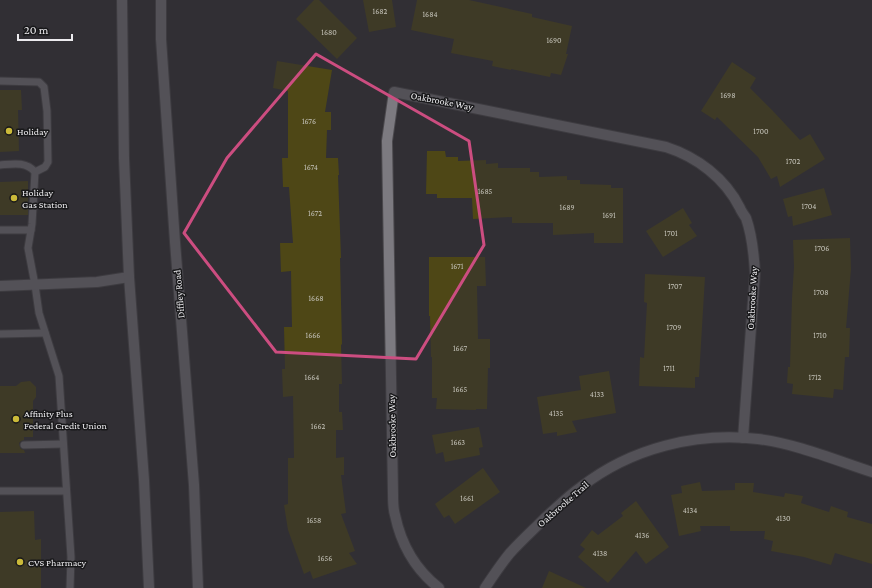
<svg xmlns="http://www.w3.org/2000/svg" width="872" height="588" viewBox="0 0 872 588" font-family="'Crimson Pro',serif">
<style>
.building{fill:#4e4716}
.lines{fill:none;stroke-linecap:round;stroke-linejoin:round}
.lane-casing{stroke:#4c4a4e;stroke-width:9}
.street-casing{stroke:#4c4a4e;stroke-width:12}
.secondary-casing{stroke:#4c4a4e;stroke-width:12}
.lane{stroke:#7c7a80;stroke-width:7}
.street{stroke:#7c7a80;stroke-width:10}
.secondary{stroke:#7c7a80;stroke-width:10}
.marked{fill:none;stroke:#cc4d80;stroke-width:3;stroke-linejoin:round}
.poi-dot{fill:#cbba39;stroke:#18181a;stroke-width:1.5}
.labels{text-anchor:middle;dominant-baseline:central;stroke-width:3;stroke-linejoin:round;paint-order:stroke}
.number-label{font-size:8px;fill:#c4c2b8}
.street-label{font-size:10px;fill:#ecebee;stroke:#18181a}
.poi-label{font-size:10px;fill:#ecebee;stroke:#18181a;text-anchor:start}
</style>
<rect width="100%" height="100%" fill="#312f34"/>
<g class="building">
<path d="M314,0h5l38,38 -20,21 -41,-40z"/>
<path d="M363,0h29l4,27 -27,5z"/>
<path d="M417,0h52l63,14v3l40,9 -6,28h2l-7,21 -10,-2 -1,4 -39,-8v1l-19,-4 1,-5 -42,-8 3,-14 -43,-9z"/>
<path d="M277,61l55,9 -7,42h6v18h-4l-1,28h12l1,17h-1l3,83h-1l2,87 -1,-1 1,40h-3v28h3l1,18h-7v28l8,-1v18h-3l5,38 -5,1 14,37 -6,2 8,11 -44,15 -3,-8 -6,3 -16,-44 -4,-25 4,-1v-46h6l-1,-62 -10,1 -1,-28h3l-1,-42h8l-1,-56 -10,1 -1,-29h13l-4,-56h-6l-1,-29h6v-67l-15,-3z"/>
<path d="M732,62l24,16 -6,10 22,22 28,30 10,-6 15,25 -45,28 -3,-11 -6,3 -13,-22 -41,-40 -2,3 -14,-9z"/>
<path d="M0,90h21l1,20h-4l1,41 -19,1z"/>
<path d="M427,151h18l1,6h12v4l28,-1v4l12,-1v5h32v4h9v5l28,-1v4h13v4l31,1v3h12v55h-29v-10l-41,2v-12h-41v-6l-39,2 -1,-21h-35v-4h-11z"/>
<path d="M28,181v34h-28v-33z"/>
<path d="M824,188l8,27 -39,11 -1,-10 -4,1 -5,-18z"/>
<path d="M683,208l9,15 -3,2 8,11 -34,21 -17,-26z"/>
<path d="M850,238l1,31 -5,59h4l-1,29h-4l-2,33 -9,-1 -1,9 -41,-4 1,-10 -6,-1 1,-16h2l2,-69 2,-31 -1,-27z"/>
<path d="M429,257h56l1,29h-9l1,53h12v29h-2l-1,41h-11v1l-40,-1 1,-11h-5v-41h-1l-1,-41h-1z"/>
<path d="M645,274l60,3 -6,100h-4v11l-56,-2 1,-29 4,1 3,-55 -3,-1z"/>
<path d="M609,371l7,42 -44,8 5,11 -20,4v-4l-14,2 -6,-37 44,-7 -2,-14z"/>
<path d="M30,381l6,6v10l-3,4v36h-9v3l-3,1 -2,2 1,4 1,2 3,1 1,3h-25v-67h16l5,-4z"/>
<path d="M479,427l4,20 -4,1 1,7 -35,7 -2,-10 -7,2 -4,-19z"/>
<path d="M483,468l17,24 -45,32 -6,-9 -5,3 -9,-14z"/>
<path d="M700,482l2,9 33,-1v-7h19l-1,9 31,5 1,-4 18,3 -2,7 28,9 2,-6 17,6 -1,5 25,7v40l-37,-11 -4,12 -27,-8 -33,-6 2,-10 -9,-2 1,-8h-35v-5h-30l1,5 -22,5 -8,-41 11,-2 -1,-7z"/>
<path d="M636,501l33,46 -23,17 -10,-13 -28,32 -30,-26 7,-8 -5,-4 12,-15 6,5 25,-19 -2,-3z"/>
<path d="M34,511l1,29 6,-1v49h-41v-76z"/>
<path d="M549,571l37,17h-44z"/>
</g>
<g class="lines">
<defs>
<g id="lane">
<path d="M0,81l39,1 5,5 3,24 1,51 -3,5 -10,5"/>
<path d="M0,165c12,-1 26,-4 35,7l-3,52 -4,24 7,37 4,28 20,63 12,181 -1,31"/>
<path d="M0,230h31"/>
<path d="M0,334l45,-1"/>
<path d="M24,445l39,-1"/>
<path d="M0,491h66"/>
</g>
<g id="street">
<path d="M0,286l97,-4 32,-5"/>
<path d="M439,588c-23,-18 -38,-44 -44,-73 -2,-6 -2,-14 -2,-21l-6,-353 7,-49 272,55c31,10 59,31 74,61 1,3 4,7 6,10 6,17 8,37 9,55l-12,165"/>
<path d="M485,588c8,-12 16,-24 25,-35 11,-12 23,-23 34,-34 12,-11 24,-23 37,-32 50,-39 115,-55 177,-48 39,5 77,21 114,33"/>
</g>
<g id="secondary">
<path d="M122,0l2,158 5,119 15,203 5,108"/>
<path d="M161,0v39l14,203 19,243 4,103"/>
</g>
</defs>
<use href="#lane" class="lane-casing"/>
<use href="#street" class="street-casing"/>
<use href="#secondary" class="secondary-casing"/>
<use href="#lane" class="lane"/>
<use href="#street" class="street"/>
<use href="#secondary" class="secondary"/>
</g>
<path d="M0 0H872V588H0ZM316,54l153,87 15,104 -68,114 -140,-7 -92,-119 43,-75z" fill="#312f34" fill-opacity=".55" fill-rule="evenodd"/>
<path class="marked" d="M316,54l153,87 15,104 -68,114 -140,-7 -92,-119 43,-75z"/>
<g class="poi-dot">
<circle cx="9" cy="131" r="4"/>
<circle cx="14" cy="198" r="4"/>
<circle cx="16" cy="419" r="4"/>
<circle cx="20" cy="562" r="4"/>
</g>
<g class="labels">
<g class="number-label">
<text x="380" y="11">1682</text>
<text x="430" y="14">1684</text>
<text x="329" y="32">1680</text>
<text x="554" y="40">1690</text>
<text x="728" y="95">1698</text>
<text x="309" y="121">1676</text>
<text x="761" y="131">1700</text>
<text x="793" y="161">1702</text>
<text x="311" y="167">1674</text>
<text x="485" y="191">1685</text>
<text x="809" y="206">1704</text>
<text x="567" y="207">1689</text>
<text x="315" y="213">1672</text>
<text x="609" y="215">1691</text>
<text x="671" y="233">1701</text>
<text x="822" y="248">1706</text>
<text x="457" y="266">1671</text>
<text x="675" y="286">1707</text>
<text x="821" y="292">1708</text>
<text x="316" y="298">1668</text>
<text x="674" y="327">1709</text>
<text x="313" y="335">1666</text>
<text x="820" y="335">1710</text>
<text x="460" y="348">1667</text>
<text x="669" y="368">1711</text>
<text x="312" y="377">1664</text>
<text x="815" y="377">1712</text>
<text x="460" y="389">1665</text>
<text x="597" y="394">4133</text>
<text x="556" y="413">4135</text>
<text x="318" y="426">1662</text>
<text x="458" y="442">1663</text>
<text x="467" y="498">1661</text>
<text x="690" y="510">4134</text>
<text x="783" y="518">4130</text>
<text x="314" y="520">1658</text>
<text x="642" y="535">4136</text>
<text x="600" y="553">4138</text>
<text x="325" y="558">1656</text>
</g>
<g class="street-label">
<text transform="translate(442 101) rotate(11)">Oakbrooke Way</text>
<text transform="translate(179 294) rotate(-95)">Diffley Road</text>
<text transform="translate(752 298) rotate(-87)">Oakbrooke Way</text>
<text transform="translate(392 426) rotate(-91)">Oakbrooke Way</text>
<text transform="translate(563 504) rotate(-41)">Oakbrooke Trail</text>
</g>
<g class="poi-label">
<text x="17" y="131">Holiday</text>
<text x="22" y="192">Holiday<tspan x="22" dy="12">Gas Station</tspan></text>
<text x="24" y="413">Affinity Plus<tspan x="24" dy="12">Federal Credit Union</tspan></text>
<text x="28" y="562">CVS Pharmacy</text>
</g>
</g>
<path d="M18 34v6h54v-6" fill="none" stroke="#ecebee" stroke-width="2"/>
<text x="24" y="34" font-size="12" fill="#ecebee" stroke="#18181a" stroke-width="3" paint-order="stroke">20 m</text>
</svg>
